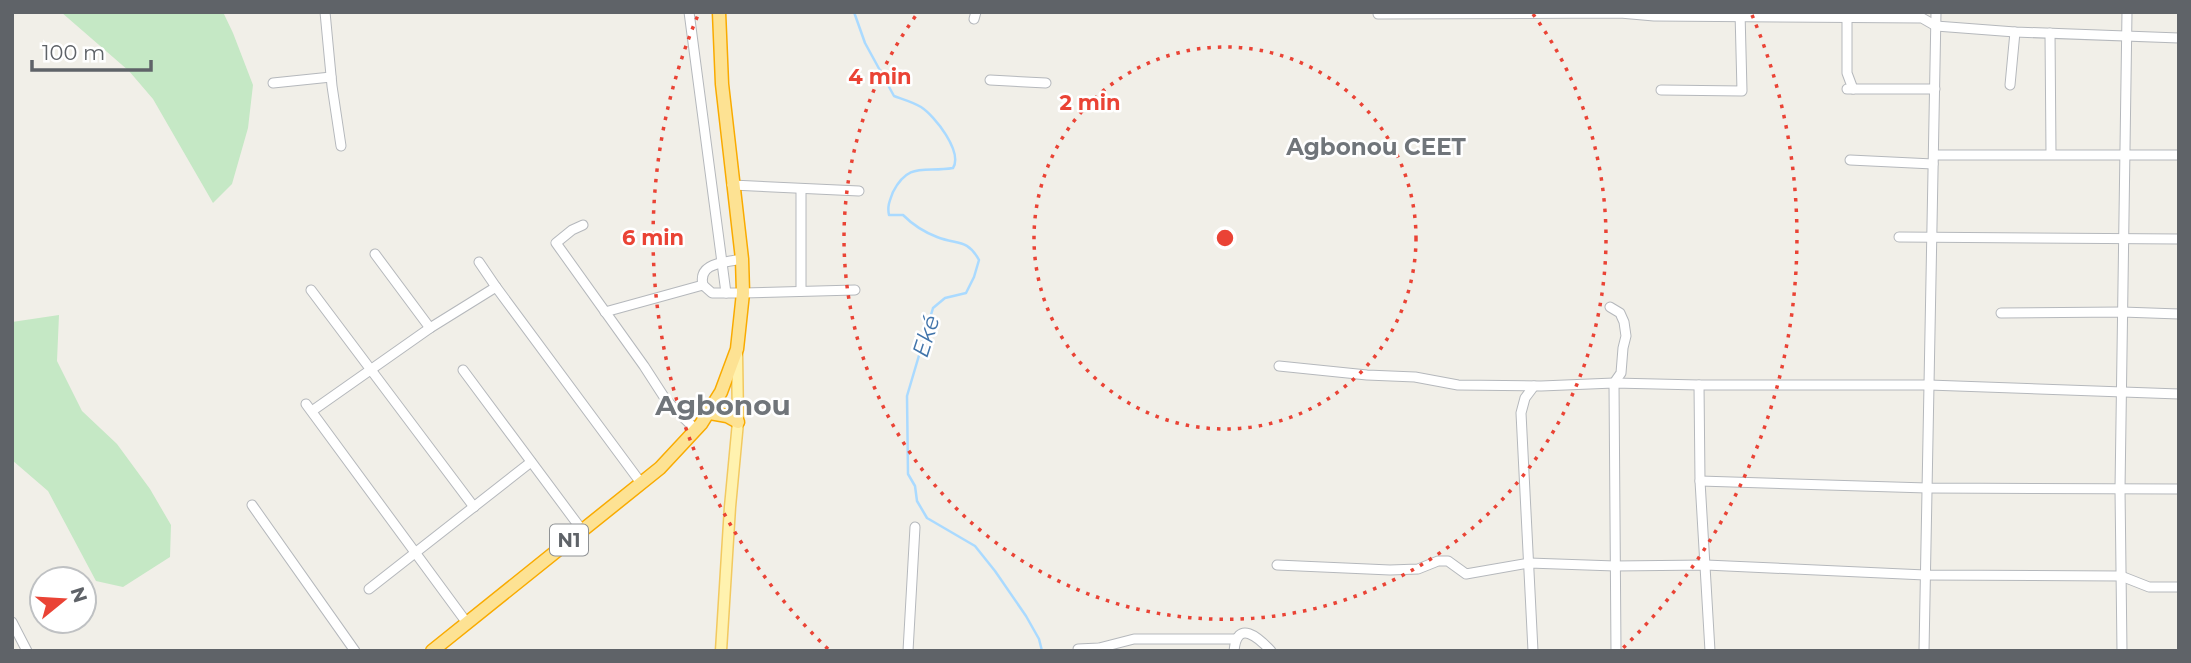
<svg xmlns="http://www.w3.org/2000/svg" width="2191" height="663" viewBox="0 0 2191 663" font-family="Montserrat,sans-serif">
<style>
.green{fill:#c5e8c5}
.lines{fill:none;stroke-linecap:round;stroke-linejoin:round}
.stream{stroke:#aadaff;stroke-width:2.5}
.minor-casing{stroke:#b5b8bc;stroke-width:11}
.major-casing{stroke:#f2c960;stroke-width:13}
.highway-casing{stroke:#f9ab00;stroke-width:15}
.minor{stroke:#fff;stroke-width:9}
.major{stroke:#fff2af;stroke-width:10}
.highway{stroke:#fde293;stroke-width:12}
.ring{fill:none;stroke:#ea4335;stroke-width:3.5;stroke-dasharray:3.5 7}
.labels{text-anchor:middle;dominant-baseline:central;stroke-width:5;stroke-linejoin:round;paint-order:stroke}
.shield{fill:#fff;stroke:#8f9295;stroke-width:2}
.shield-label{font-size:19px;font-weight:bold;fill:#5f6368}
.neighbourhood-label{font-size:23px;font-weight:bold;fill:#70757a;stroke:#fff}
.water-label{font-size:23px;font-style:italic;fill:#4174aa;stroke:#fff}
.district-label{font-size:28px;font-weight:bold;fill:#70757a;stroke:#fff}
.centre{fill:#ea4335;stroke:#fff;stroke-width:3.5}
.ring-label{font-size:21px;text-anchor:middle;font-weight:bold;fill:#ea4335;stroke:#fff;stroke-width:5;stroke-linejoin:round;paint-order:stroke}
</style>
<rect width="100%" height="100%" fill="#f1efe8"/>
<g class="green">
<path d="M61,12h162l10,21 20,52 -5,43 -16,56 -19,19 -60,-104 -24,-28z"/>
<path d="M59,315l-2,46 25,50 35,33 33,45 21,36 -1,32 -47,30 -27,-6 -48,-90 -36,-31v-138z"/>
</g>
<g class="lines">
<path class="stream" d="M854,12l11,31 29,53c8,3 19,6 27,11 14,9 42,45 32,61 -28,5 -44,-7 -60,24 -3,8 -6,14 -4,23h14c10,10 21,17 34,22 20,8 30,1 42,23l-5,17 -8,16 -21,5 -12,10 -26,88 1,78 7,12 2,15 10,17 48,28 20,25 31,45 13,23 3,12"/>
<defs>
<g id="minor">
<path d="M325,12l7,74 9,60"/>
<path d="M689,12l37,281"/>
<path d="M1378,14l242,-1 34,3 268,2 14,8 79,6 164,6"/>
<path d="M1847,14v59l6,16"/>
<path d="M974,19l2,-7"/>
<path d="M2050,33l1,121"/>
<path d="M990,80l56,3"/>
<path d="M273,83l58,-6"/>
<path d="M2010,85l5,-53"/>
<path d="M1847,89h88"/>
<path d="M1661,90l81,1 -2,-79"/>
<path d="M1934,155h245"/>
<path d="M1850,160l83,4"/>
<path d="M732,185l127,6"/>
<path d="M801,189v102"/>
<path d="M583,225l-11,5 -16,13 88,123 22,34 30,30"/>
<path d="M1899,237l280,2"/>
<path d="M375,254l55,74"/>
<path d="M479,262l17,25 145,196"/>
<path d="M703,285c-5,-21 18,-22 33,-25"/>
<path d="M311,290l163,217"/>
<path d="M743,293l112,-3"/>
<path d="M1610,307l10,6 4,9 2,14 -3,12 -2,25 -7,10 2,268"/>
<path d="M605,312l98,-27 9,8h26"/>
<path d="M2001,313l121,-1 57,2"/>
<path d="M1279,366l88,9 48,2 43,8 83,1 73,-3 85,2h230l250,9"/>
<path d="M463,370l119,160"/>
<path d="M1699,385l1,96 10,170"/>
<path d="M306,404l161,219"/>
<path d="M312,411l118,-83 66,-41"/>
<path d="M1700,481l227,7 252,1"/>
<path d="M252,505l103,146"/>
<path d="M1277,565l113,5 28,-1 20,-8h10l18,13 63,-11 86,3 91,-1 219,10 196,1 28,11h30"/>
<path d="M369,589l162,-127"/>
<path d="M12,622l15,29"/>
<path d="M1078,649l21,-1 35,-9h101"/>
<path d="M908,651l7,-124"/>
<path d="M1234,651c3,-33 25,-13 37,0"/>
<path d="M1533,651l-12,-238 4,-15 9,-12"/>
<path d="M1924,651l12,-639"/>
<path d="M2122,651l-2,-162 7,-477"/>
</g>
<path id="major" d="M721,651l9,-144 8,-85 -1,-69"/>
<g id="highway">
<path d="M710,413l17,3 11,6"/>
<path d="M432,651l228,-183 41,-44 20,-32 16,-43 6,-56 -1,-34 -20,-175 -3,-72"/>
</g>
</defs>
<use href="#minor" class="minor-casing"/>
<use href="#major" class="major-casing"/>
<use href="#highway" class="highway-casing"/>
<use href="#minor" class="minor"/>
<use href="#major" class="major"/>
<use href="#highway" class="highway"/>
</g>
<g class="ring">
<circle cx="1225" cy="238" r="191"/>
<path d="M1533 14A381 381 0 1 1 917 14"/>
<path d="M828 649A572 572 0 0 1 698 15M1752 15A572 572 0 0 1 1622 649"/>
</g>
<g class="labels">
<rect class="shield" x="550" y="524.5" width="38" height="31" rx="5"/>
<g class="shield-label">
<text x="569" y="540">N1</text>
</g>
<g class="neighbourhood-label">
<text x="1376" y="147">Agbonou CEET</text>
</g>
<g class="water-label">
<text transform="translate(926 336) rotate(-72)">Eké</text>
</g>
<g class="district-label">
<text x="723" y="405">Agbonou</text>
</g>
</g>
<circle cx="1225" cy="238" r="10" class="centre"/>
<g class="ring-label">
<text x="880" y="84">4 min</text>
<text x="1090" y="110">2 min</text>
<text x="653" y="245">6 min</text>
</g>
<rect width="2191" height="663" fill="none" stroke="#5f6368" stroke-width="28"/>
<g transform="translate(63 600) rotate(72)"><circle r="33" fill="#ffffff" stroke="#bfc1c3" stroke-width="2"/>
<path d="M0-5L12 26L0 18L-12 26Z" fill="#ea4335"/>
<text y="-10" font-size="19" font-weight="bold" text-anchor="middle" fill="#5f6368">N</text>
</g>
<path d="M32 60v10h119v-10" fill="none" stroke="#5f6368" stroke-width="3.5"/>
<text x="42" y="60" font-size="21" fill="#5f6368" stroke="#ffffff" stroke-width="5" paint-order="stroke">100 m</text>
</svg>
